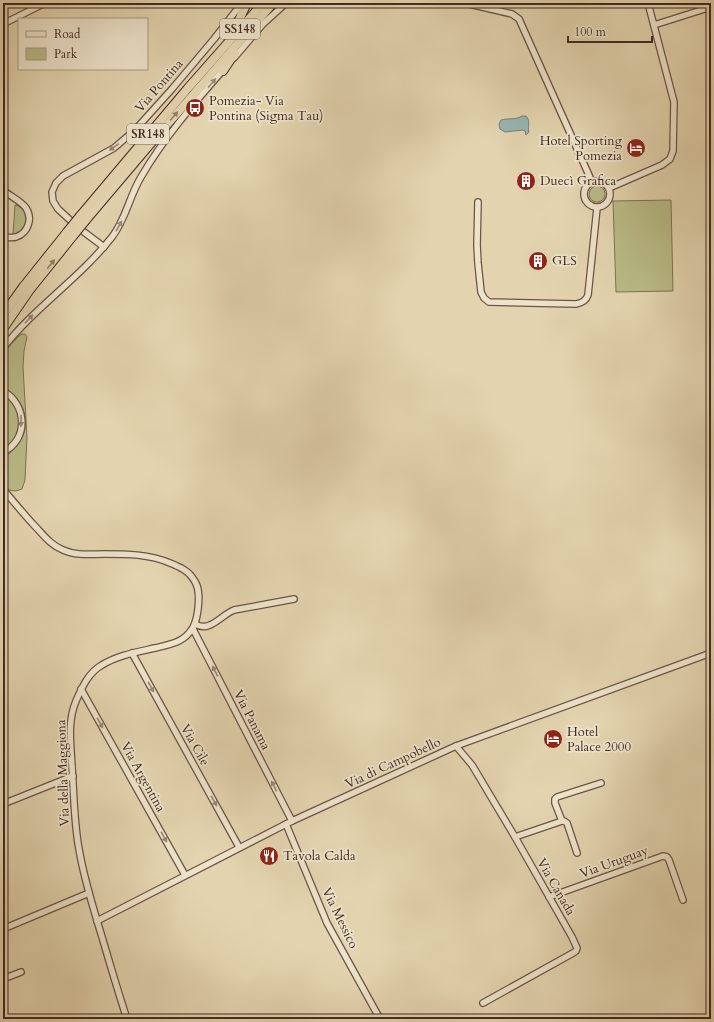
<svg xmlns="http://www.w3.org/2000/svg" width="714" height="1022" viewBox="0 0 714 1022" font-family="Cardo,serif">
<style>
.green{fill:#b9bb87;stroke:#7e7254}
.water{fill:#97b7b3;stroke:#757f79}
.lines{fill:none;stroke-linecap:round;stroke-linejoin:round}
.minor-casing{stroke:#6b5444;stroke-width:8}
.highway-casing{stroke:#432a21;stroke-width:10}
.minor{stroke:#ede3cb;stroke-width:5.5}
.highway{stroke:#e3d4af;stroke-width:8}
.highway-bridge-casing{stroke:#432a21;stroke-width:10;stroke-linecap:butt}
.highway-bridge{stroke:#e3d4af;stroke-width:8}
.oneway{fill:#988676}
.oneway2{fill:#937f68}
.labels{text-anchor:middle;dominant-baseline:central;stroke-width:3.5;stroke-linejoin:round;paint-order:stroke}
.shield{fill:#ede3cb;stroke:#766254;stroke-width:1}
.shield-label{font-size:12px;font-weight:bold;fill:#432a21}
.street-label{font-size:13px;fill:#432a21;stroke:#ede3cb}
.poi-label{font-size:13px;fill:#432a21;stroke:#ede3cb;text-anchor:start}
</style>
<rect width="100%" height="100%" fill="#e3d4af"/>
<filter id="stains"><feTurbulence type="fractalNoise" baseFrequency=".005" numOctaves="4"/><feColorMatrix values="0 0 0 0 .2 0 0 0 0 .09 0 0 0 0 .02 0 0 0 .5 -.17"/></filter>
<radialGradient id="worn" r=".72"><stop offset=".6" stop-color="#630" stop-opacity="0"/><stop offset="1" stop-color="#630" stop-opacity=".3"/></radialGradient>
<g class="green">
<circle cx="597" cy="194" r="8"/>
<path d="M671,200l2,91 -57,1 -3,-91z"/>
<path d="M15,205c16,3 15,27 -2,29z"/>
<path d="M22,334h3l2,3 -3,14 -1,16 4,70 -2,43 -3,9 -6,2 -7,-1 -6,-7v-23c6,-6 12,-12 17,-19 12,-19 3,-44 -17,-53v-35l16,-17z"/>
<path d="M3,394c14,8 21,27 14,42 -3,6 -9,10 -14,13z"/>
</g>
<path class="water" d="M522,116h4c5,5 1,10 3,16l-3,3 -1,-4 -2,-1 -18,2 -5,-3 -1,-5 2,-4c8,-2 15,0 21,-4z"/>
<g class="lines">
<defs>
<g id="minor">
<path d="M465,3l47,11 7,5 73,163"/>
<path d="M3,24l42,-21"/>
<path d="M654,25l57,-18"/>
<path d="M234,58l29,-34 23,-21"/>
<circle cx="597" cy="194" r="13"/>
<path d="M609,188l53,-23 8,-6 3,-8 1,-49 -26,-99"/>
<path d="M3,190c7,6 18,11 23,18 7,11 2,25 -10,29 -4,1 -9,0 -13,0"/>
<path d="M478,202l-1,43 1,18 3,29 3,6 5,4 87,2c6,-1 10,-3 12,-9l9,-87"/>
<path d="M70,220l-12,-11 -5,-8 -1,-9 4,-9 7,-7 51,-28 21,-18 37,-41 42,-50 28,-36"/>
<path d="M84,232l20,15"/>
<path d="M3,348c32,-41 77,-70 109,-111 14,-18 17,-40 29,-60 22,-38 54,-75 83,-108"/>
<path d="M3,391c24,13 26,49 0,61"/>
<path d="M3,489c10,12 19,23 29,34 10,10 18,22 31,27 13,6 28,4 41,4 23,0 45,0 66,9 10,4 19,8 24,17 6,8 5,20 4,29 -1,9 -3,18 -9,24 -8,10 -22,12 -34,15 -17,4 -37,7 -53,17 -13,7 -20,22 -26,36 -9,21 -5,44 -4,66 2,27 2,56 7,82 5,30 14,59 23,88 8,27 16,55 25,82"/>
<path d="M195,624c15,9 26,-9 39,-14l60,-11"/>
<path d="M193,629l99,192"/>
<path d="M132,653l107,194"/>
<path d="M81,689l104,186"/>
<path d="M456,746l16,19 43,72 57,100 5,11 -1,3 -3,2 -90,50"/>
<path d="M3,804l70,-28"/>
<path d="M286,824l41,99 53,96"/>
<path d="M515,837l47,-16"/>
<path d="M577,853l-10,-30 -3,-2h-2l-7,-18v-4l2,-2 44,-14"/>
<path d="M549,897l114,-41 4,1 2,3 14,40"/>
<path d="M97,921l195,-100 164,-75 255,-93"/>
<path d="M3,929l86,-36"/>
<path d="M3,979l18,-7"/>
</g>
<g id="highway">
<path d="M230,33l8,-11 9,-19"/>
<path d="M223,71l12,-18"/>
<path d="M80,216l108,-128 75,-85"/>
<path d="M86,220l66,-78 121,-139"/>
<path d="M3,315l20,-28 44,-55"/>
<path d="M3,329l26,-38 44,-55"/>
</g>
</defs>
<use href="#minor" class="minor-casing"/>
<use href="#highway" class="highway-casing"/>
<use href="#minor" class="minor"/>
<use href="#highway" class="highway"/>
<defs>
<g id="highway-bridge">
<path d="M67,232l13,-16"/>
<path d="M73,236l13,-16"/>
</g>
</defs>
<use href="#highway-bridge" class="highway-bridge-casing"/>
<use href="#highway-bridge" class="highway-bridge"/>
</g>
<defs><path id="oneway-solid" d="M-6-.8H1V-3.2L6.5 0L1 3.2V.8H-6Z"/></defs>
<g class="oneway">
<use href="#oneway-solid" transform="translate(212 83) rotate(-49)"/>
<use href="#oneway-solid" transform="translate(114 147) rotate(145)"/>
<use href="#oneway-solid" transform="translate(119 226) rotate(-61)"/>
<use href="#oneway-solid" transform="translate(29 319) rotate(-46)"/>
<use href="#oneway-solid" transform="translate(21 421) rotate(91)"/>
<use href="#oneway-solid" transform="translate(215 671) rotate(-117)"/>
<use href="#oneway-solid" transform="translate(151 687) rotate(61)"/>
<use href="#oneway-solid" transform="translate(100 723) rotate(61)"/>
<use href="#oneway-solid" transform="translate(274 786) rotate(-117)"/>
<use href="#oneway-solid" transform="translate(214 801) rotate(61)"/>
<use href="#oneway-solid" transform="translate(164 837) rotate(61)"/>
</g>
<g class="oneway2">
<use href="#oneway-solid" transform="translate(174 116) rotate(-49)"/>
<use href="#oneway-solid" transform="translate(51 264) rotate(-51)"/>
</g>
<defs>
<symbol id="bus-disc" viewBox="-11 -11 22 22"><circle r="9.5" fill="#8f2418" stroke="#ede3cb"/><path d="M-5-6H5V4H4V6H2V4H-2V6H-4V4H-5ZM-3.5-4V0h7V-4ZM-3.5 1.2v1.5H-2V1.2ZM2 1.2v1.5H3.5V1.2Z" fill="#fff"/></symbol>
<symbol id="hotel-disc" viewBox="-11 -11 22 22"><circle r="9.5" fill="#8f2418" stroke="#ede3cb"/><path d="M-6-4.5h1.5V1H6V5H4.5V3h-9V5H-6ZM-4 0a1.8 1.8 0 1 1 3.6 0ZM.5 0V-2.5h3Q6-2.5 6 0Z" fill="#fff"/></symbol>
<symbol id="building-disc" viewBox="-11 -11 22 22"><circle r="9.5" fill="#8f2418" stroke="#ede3cb"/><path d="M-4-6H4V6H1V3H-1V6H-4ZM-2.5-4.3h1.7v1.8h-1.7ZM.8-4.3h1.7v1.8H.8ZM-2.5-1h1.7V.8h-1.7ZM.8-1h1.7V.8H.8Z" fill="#fff"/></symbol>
<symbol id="restaurant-disc" viewBox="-11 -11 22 22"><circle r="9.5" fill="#8f2418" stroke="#ede3cb"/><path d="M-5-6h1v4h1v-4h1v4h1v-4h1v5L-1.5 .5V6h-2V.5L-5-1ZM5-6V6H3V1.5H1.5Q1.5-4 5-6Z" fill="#fff"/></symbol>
</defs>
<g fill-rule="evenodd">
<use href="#bus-disc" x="184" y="97" width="22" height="22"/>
<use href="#hotel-disc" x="625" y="137" width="22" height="22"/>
<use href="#building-disc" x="515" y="170" width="22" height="22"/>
<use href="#building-disc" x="527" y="250" width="22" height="22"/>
<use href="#hotel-disc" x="542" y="728" width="22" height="22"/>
<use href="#restaurant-disc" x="258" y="845" width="22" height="22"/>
</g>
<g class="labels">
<g class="shield">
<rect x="220" y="19" width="40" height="20" rx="3"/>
<rect x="127" y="124" width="42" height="20" rx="3"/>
</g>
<g class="shield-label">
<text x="240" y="29">SS148</text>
<text x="148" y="134">SR148</text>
</g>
<g class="street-label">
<text transform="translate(159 86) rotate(-49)">Via Pontina</text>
<text transform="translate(252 720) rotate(63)">Via Panama</text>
<text transform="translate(195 745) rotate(61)">Via Cile</text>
<text transform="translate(393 763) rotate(-25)">Via di Campobello</text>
<text transform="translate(63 773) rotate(-92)">Via della Maggiona</text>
<text transform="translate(143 777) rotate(61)">Via Argentina</text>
<text transform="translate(614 862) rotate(-20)">Via Uruguay</text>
<text transform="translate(556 887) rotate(60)">Via Canada</text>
<text transform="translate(340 918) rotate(64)">Via Messico</text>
</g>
<g class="poi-label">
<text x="209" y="101">Pomezia- Via<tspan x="209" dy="15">Pontina (Sigma Tau)</tspan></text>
<text x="622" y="141" text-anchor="end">Hotel Sporting<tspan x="622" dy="15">Pomezia</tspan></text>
<text x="540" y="181">Duecì Grafica</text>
<text x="552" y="261">GLS</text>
<text x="567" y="732">Hotel<tspan x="567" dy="15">Palace 2000</tspan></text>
<text x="283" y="856">Tavola Calda</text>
</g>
</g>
<rect width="714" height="1022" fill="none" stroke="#e3d4af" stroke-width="16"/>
<rect x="4" y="4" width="706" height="1014" fill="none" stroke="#432a21" stroke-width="2"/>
<rect x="8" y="8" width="698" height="1006" fill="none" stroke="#432a21"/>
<rect x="18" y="18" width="130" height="52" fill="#ede3cb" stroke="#a99987"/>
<rect x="26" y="31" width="20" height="6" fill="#ede3cb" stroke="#a99987"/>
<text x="54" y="38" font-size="12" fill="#432a21">Road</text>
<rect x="26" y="48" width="20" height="12" fill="#b9bb87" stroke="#a99987"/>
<text x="54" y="58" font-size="12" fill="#432a21">Park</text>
<path d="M568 36v6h84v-6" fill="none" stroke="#432a21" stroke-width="2"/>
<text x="574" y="36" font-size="12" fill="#432a21" stroke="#ede3cb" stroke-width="3" paint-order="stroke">100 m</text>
<rect width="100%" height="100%" filter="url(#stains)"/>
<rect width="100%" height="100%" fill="url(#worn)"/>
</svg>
